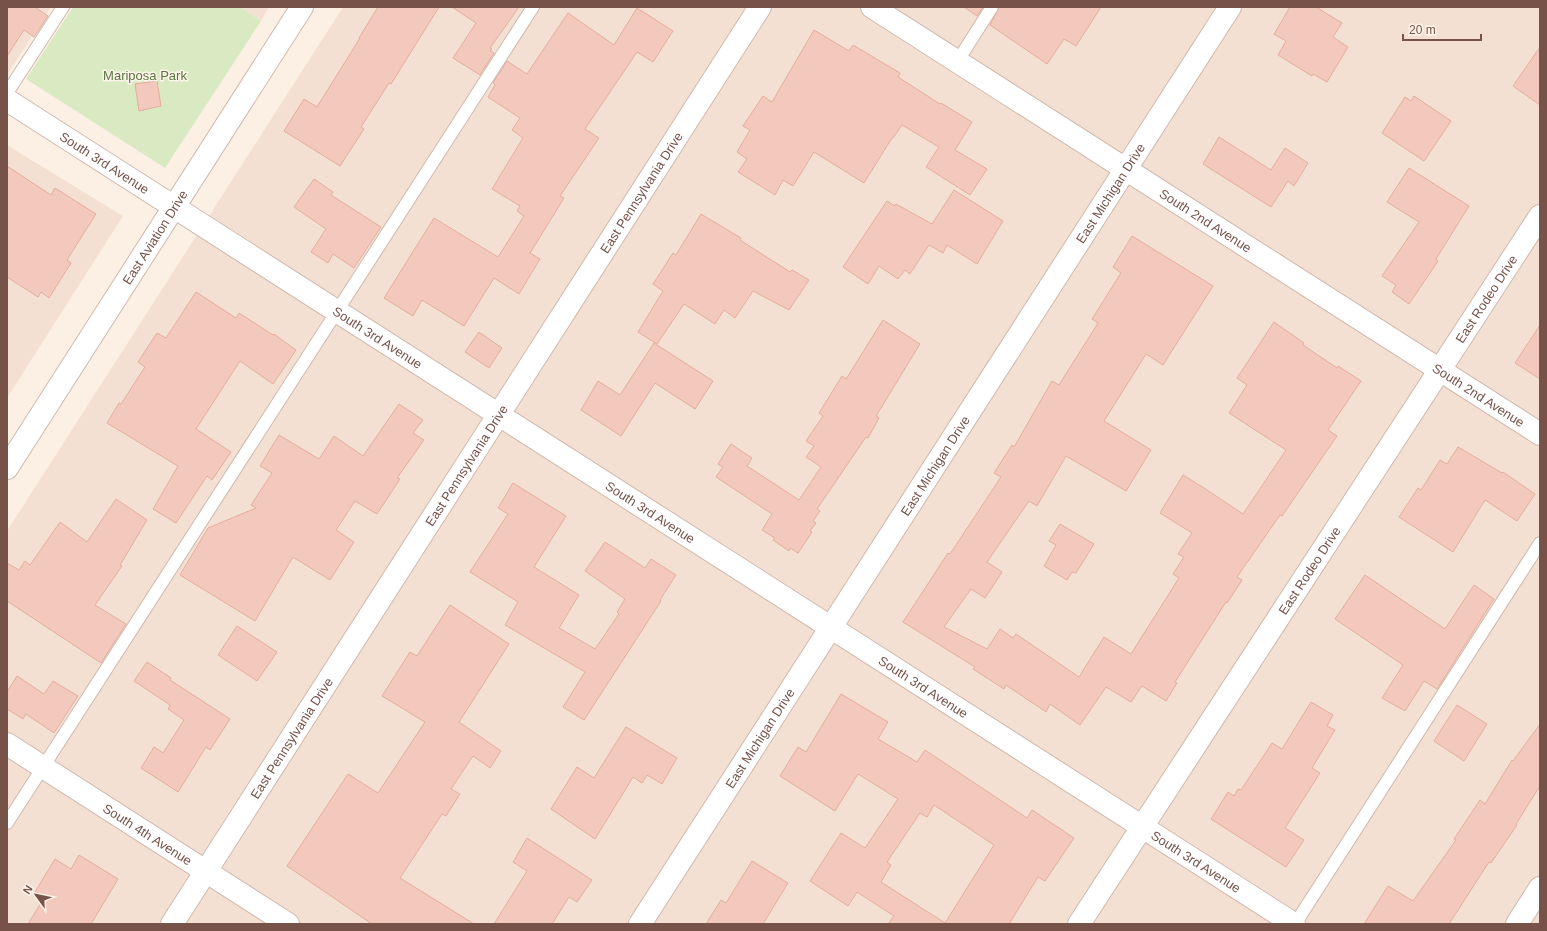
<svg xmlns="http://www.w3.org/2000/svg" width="1547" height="931" viewBox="0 0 1547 931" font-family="Helvetica,sans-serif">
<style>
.residential{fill:#f4e0d3}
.green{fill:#d9eac3}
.building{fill:#f2c9bc;stroke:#e5ad9c;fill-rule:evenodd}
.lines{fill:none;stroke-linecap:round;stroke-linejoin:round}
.lane-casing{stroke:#d0b8ad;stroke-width:14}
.street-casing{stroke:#d0b8ad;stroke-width:24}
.lane{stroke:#fff;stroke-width:12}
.street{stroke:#fff;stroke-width:22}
.labels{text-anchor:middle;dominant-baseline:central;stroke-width:3;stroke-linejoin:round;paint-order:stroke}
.park-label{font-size:13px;fill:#58763f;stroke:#fff4eb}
.street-label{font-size:13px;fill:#765249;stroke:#fff4eb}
</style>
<rect width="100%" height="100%" fill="#fcf0e5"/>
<g class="residential">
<path d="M7,7h44l-44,68z"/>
<path d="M240,7h29l-8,14z"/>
<path d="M343,7h1197v917h-1533v-393z"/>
<path d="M7,145l116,71 -116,182z"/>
</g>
<path class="green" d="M73,7h167l21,14 -96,147 -139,-89z"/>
<g class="building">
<path d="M7,7h28l13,9 -14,21 -10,-7 -17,26z"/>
<path d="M378,7h61l-48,77 -2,-1 -28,44 3,2 -24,37 -56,-35 20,-32 13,8 43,-69h-1z"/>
<path d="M452,7h67l-29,41 2,1 -2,2 4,2 -14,22 -27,-17 23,-35z"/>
<path d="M964,7h19l-6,9z"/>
<path d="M999,7h102l-25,39 -12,-7 -17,25 -57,-39z"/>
<path d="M1290,7h26l26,16 -9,14 15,10 -21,35 -14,-8 -1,2 -34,-21 8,-14 -12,-7z"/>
<path d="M637,8l36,23 -20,31 -16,-10 -52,77 14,9 -39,58 4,2 -34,55 10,6 -21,35 -25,-16 -30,48 -42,-26 -9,16 -29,-18 50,-80 64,39 26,-41 -7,-5 3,-5 -28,-17 31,-51 -11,-8 8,-12 -32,-21 7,-12 -2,-2 14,-22 20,13 41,-61 46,32z"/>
<path d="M814,30l35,21 4,-6 47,28 -2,4 42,27 1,-1 31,19 -17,28 32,19 -17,26 -44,-28 13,-20 -37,-22 -9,13h-1l-28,45 -50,-31 -21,34 -10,-6 -8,15 -37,-23 9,-13 -10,-7 13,-22 -7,-4 20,-30 9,6z"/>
<path d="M1540,47v58l-27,-19z"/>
<path d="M157,81l4,25 -22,5 -4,-27z"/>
<path d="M1414,96l37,25 -27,40 -42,-28 23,-36 6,4z"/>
<path d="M1219,137l52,33 14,-22 23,15 -14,23 -6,-5 -17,26 -68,-43z"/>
<path d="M7,166l44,29 4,-7 41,26 -29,46 4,3 -22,35 -8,-6 -3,5 -31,-20z"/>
<path d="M1409,168l60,38 -33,53 2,2 -29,43 -17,-12 4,-7 -14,-9 37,-54 -32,-20z"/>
<path d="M314,179l19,13 -2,3 50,32 -27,41 -21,-14 -5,9 -17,-11 15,-23 -32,-22z"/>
<path d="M954,190l49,31 -26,43 -30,-19 -4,8 -14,-8 -19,29 -5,-4 -7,9 -19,-13 -11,18 -25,-17 44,-66 8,5 1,-2 36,20z"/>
<path d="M701,214l40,24 -1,2 50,32 2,-2 17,10 -20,30 -36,-19 -18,27 -11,-8 -9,14 -31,-20 -27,40 -19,-12 25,-41 -10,-7 20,-31 3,2z"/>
<path d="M1132,236l81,50 -50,79 -17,-11 -42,67 47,29 -25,41 -60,-35 -29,50 -8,-5 -42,61 15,10 -17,26 -14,-9 -27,38 43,22 13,-20 13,9 3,-4 63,43 25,-40 27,17 48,-76 -6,-4 11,-17 -6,-3 14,-21 -32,-20 23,-38 21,13 39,26 43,-64 -57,-37 18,-28 -10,-7 37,-56 30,21 -1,2 34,23 1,-2 23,15 -33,49 9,6 -55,80 -2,-1 -43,62 5,3 -15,23 -1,-1 -51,80 2,1 -11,18 -24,-15 -11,16 -25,-15 -26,38 -30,-21 -4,8 -40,-27 -2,4 -31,-20 2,-2 -72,-45 45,-69 2,1 51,-77 -7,-4 18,-28 2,2 38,-66 7,4 39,-62 -6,-4 29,-46 -8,-6z"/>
<path d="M196,292l40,26 3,-5 34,22 1,-1 22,16 -23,34 -33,-23 -44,68 35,23 -19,28 -5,-4 -31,47 -23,-14 25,-43 -71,-43 12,-20 2,1 24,-37 -7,-5 19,-29 9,5z"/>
<path d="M883,320l37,24 -44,72 3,2 -11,20 -2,-1 -49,72 3,2 -7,10 3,2 -6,8 2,1 -14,21 -8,-5 -1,3 -16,-11 2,-2 -13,-8 10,-16 -56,-37 7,-10 -5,-3 13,-20 21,14 -5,8 52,34 22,-33 -15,-10 8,-11 -8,-5 17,-25 -4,-3 23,-37 4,3z"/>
<path d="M1540,325v54l-25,-16z"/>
<path d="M479,332l23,16 -13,20 -24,-16z"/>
<path d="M654,343l59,38 -18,28 -40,-26 -34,53 -40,-26 17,-29 22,14z"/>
<path d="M399,404l24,16 -10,13 11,7 -27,38 3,1 -23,35 -22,-13 -19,29 18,12 -24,38 -37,-23 -38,64 -75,-46 28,-47 48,-20 -5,-3 21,-32 -12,-7 19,-31 40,24 15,-23 29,20z"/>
<path d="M1458,447l44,26 1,-1 32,22 -18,27 -32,-21 -32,52 -54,-35 19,-29 3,2 19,-30 7,4z"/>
<path d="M513,483l53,33 -32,51 45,28 -20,33 36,21 24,-35 -2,-2 8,-13 -40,-28 20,-29 40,26 6,-9 25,16 -16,25 1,1 -77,119 -21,-13 22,-35 -80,-47 13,-23 -48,-30 38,-58 -10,-6z"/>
<path d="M116,499l31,21 -27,45 2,1 -27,39 31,19 -25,39 -94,-62v-38l12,7 6,-9 5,4 30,-43 27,20z"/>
<path d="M1060,524l34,20 -18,29 -4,-1 -5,8 -23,-14 12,-21 -7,-4z"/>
<path d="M1365,575l80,54 29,-44 20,14 -57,90 -13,-8 -19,30 -23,-13 21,-33 -68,-46z"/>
<path d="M450,605l59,39 -50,78 42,29 -11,17 -17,-12 -22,33 9,5 -14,22 -4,-2 -42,64 74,46h-102l-85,-58 61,-92 30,19 47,-71 -43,-26 28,-44 7,4z"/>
<path d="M237,626l40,26 -20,29 -39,-26z"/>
<path d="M147,662l24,16 -1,2 60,39 -20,31 -4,-3 -28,45 -37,-24 13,-21 9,6 21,-33 -16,-11 2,-4 -36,-24z"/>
<path d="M17,676l27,18 9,-13 25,15 -24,37 -28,-19 -3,5 -16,-10v-17z"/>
<path d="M841,694l47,28 -10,17 39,23 8,-12 102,68 5,-8 42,28 -29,43 -7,-4 -29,47h-121l6,-8 -37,-24 -9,14 -38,-25 31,-48 24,15 33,-49 -40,-25 -23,37 -55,-35 18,-29 8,5zM934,805l60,40 -49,78 -64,-41 10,-17 -4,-3 33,-49 7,4z"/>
<path d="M1311,702l22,13 -6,11 8,4 -23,38 8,5 -35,55 19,12 -18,27 -75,-48 17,-27 6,4 4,-7 3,1 31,-47 10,6z"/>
<path d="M1457,705l30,19 -23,37 -30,-20z"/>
<path d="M1540,724v62l-24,38 1,1 -26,38 -2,-1 -40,62h-85l24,-38 25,15 43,-61 -2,-1 26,-39 5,4 27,-44 1,1z"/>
<path d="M626,727l51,31 -15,26 -15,-9 -5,8 -9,-6 -38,62 -44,-30 26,-42 17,11z"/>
<path d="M527,838l65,42 -15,22 -8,-5 -17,27h-58l33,-53 -14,-9z"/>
<path d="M79,855l39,24 -27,45h-63l16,-26 -9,-6 20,-33 16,10z"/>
<path d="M752,861l36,22 -25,41h-57l15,-24 5,3z"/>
</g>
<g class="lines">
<defs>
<g id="lane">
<path d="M957,62l35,-55"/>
<path d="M7,93l56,-86"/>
<path d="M7,823l526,-816"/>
<path d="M1295,924l245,-381"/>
</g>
<g id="street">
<path id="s1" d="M872,7l668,427"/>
<path id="s2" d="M7,100l1287,824"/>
<path id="s3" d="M7,468l295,-461"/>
<path id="s4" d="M7,744l281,180"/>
<path id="s5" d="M172,924l588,-917"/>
<path id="s6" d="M640,924l590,-917"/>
<path id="s7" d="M1079,924l461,-708"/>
<path d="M1517,924l23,-36"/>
</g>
</defs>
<use href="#lane" class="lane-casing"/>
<use href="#street" class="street-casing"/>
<use href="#lane" class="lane"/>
<use href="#street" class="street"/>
</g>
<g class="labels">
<g class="park-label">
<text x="145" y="75">Mariposa Park</text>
</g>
<g class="street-label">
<text stroke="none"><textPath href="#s2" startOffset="116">South 3rd Avenue</textPath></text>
<text stroke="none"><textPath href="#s5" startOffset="869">East Pennsylvania Drive</textPath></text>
<text stroke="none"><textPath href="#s6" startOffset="869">East Michigan Drive</textPath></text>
<text stroke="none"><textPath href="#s1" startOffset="396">South 2nd Avenue</textPath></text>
<text stroke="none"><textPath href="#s3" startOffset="274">East Aviation Drive</textPath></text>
<text stroke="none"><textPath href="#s7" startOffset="746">East Rodeo Drive</textPath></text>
<text stroke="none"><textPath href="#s2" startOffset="440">South 3rd Avenue</textPath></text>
<text stroke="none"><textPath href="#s1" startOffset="720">South 2nd Avenue</textPath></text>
<text stroke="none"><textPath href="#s5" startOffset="545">East Pennsylvania Drive</textPath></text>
<text stroke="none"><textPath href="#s6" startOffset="545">East Michigan Drive</textPath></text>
<text stroke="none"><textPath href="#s2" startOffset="764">South 3rd Avenue</textPath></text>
<text stroke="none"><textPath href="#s7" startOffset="422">East Rodeo Drive</textPath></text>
<text stroke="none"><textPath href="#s2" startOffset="1088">South 3rd Avenue</textPath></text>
<text stroke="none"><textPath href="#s5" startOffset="221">East Pennsylvania Drive</textPath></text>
<text stroke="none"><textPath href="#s6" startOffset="221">East Michigan Drive</textPath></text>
<text stroke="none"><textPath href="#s4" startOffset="167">South 4th Avenue</textPath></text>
<text stroke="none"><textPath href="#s2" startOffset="1412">South 3rd Avenue</textPath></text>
</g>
</g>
<rect width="1547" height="931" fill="none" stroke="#765249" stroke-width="16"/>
<g transform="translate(36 895) rotate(303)" stroke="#fff4eb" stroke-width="3" paint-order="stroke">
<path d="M0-3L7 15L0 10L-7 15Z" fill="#765249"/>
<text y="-6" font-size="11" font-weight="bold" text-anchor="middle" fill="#765249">N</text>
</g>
<path d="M1403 34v6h78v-6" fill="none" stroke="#765249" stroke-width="2"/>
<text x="1409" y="34" font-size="12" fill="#765249" stroke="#fff4eb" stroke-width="3" paint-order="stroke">20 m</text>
</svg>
